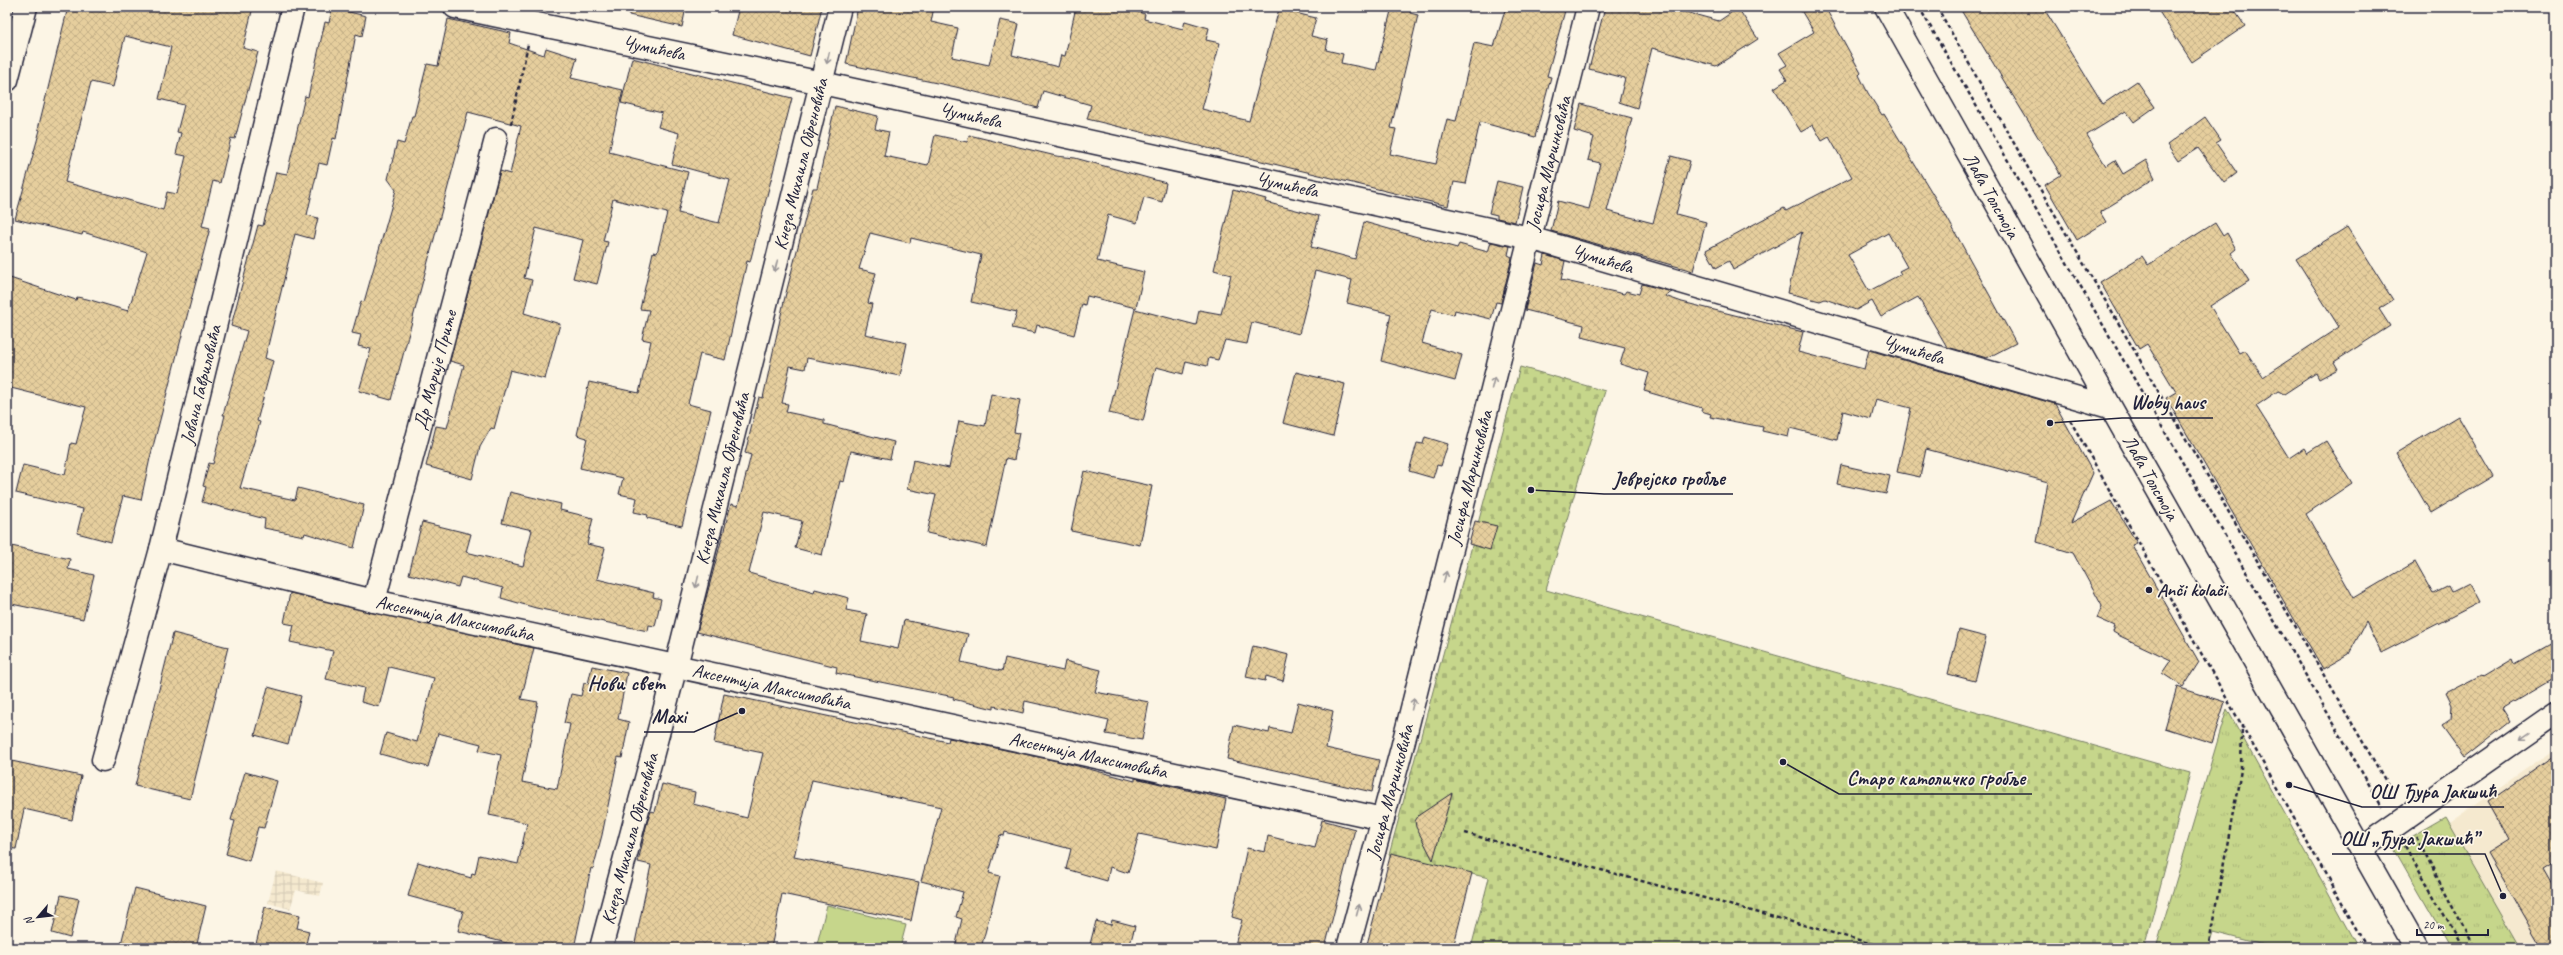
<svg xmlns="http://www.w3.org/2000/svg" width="2563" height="955" viewBox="0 0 2563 955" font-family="Caveat,sans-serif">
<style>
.built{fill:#f5e9cf}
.industrial{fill:url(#industrial-grid)}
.grass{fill:url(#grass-tufts);stroke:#747c63}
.cemetery{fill:url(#cemetery-stones);stroke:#747c63}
.pitch{fill:#c6d68b;stroke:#747c63}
.building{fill:url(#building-cross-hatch);stroke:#22223b;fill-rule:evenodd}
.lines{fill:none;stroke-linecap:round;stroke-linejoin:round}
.minor-casing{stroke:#22223b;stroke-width:25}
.primary-casing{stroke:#22223b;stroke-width:25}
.path{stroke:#22223b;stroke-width:2.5;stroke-dasharray:4 3;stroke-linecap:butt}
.minor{stroke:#fcf5e5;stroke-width:22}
.primary{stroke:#fcf5e5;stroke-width:22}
.oneway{stroke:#9a9698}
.poi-dot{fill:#22223b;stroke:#fcf5e5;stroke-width:1.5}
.labels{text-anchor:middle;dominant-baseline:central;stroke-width:3.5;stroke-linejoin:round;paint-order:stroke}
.street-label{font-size:19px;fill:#22223b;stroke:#fcf5e5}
.poi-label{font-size:19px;font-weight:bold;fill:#22223b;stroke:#fcf5e5;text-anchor:start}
.quarter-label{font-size:21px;font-weight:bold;fill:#22223b;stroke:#fcf5e5}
.leader{fill:none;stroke:#22223b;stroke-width:1.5}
.callout-dot{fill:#22223b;stroke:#fcf5e5;stroke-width:1.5}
.callout-label{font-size:20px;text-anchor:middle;font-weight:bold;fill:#22223b;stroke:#fcf5e5;stroke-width:3.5;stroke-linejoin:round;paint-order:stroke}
</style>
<defs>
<pattern id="industrial-grid" width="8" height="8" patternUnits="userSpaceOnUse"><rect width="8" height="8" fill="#f5e9cf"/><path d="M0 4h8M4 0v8" fill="none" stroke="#d2c8b3"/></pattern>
<pattern id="grass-tufts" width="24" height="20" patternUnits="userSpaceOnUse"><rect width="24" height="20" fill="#c6d68b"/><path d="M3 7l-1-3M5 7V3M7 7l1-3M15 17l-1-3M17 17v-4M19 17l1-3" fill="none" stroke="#aab779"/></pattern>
<pattern id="cemetery-stones" width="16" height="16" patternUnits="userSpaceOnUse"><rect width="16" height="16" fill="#c6d68b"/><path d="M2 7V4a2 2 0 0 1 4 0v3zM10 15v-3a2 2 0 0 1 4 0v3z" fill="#aab779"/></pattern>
<pattern id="building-cross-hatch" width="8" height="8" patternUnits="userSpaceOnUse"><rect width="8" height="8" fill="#e6ce9d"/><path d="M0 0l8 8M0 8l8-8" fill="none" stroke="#c5b188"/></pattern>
</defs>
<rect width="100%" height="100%" fill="#fcf5e5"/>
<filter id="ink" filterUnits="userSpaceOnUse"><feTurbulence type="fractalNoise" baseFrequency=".025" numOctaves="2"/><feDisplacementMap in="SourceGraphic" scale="8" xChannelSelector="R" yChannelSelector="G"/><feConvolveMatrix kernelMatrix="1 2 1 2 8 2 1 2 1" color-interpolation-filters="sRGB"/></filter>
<g filter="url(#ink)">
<path class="built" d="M2556,748v200h-76l-61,-104z"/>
<path class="industrial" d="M276,871l47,12 -3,13 -24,-6 -6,19 -22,-6z"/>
<g class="grass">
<path d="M2227,709l132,239h-84l-62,-16 -5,16h-52z"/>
<path d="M2445,817l75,131h-69l-58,-101z"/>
</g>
<path class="cemetery" d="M1520,367l85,24 -59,199 644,183 -46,175h-673l18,-70 -100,-23z"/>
<path class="pitch" d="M827,905l79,20 -6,23h-84z"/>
<g class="building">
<path d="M68,7h185l-10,41 15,4 -23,87 -4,-1 -11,45 -7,-2 -11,45 8,2 -60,230 -9,42 -18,-4 -12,46 -34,-9 6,-24 -67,-16 7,-28 42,10 6,-32 5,1 10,-37 -79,-20v-110l69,23 1,-3 10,2 41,12 19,-59 -64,-20 -1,3 -67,-16 25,-89 -2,-1zM125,36l46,11 -12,52 25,6 -7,27 4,1 -5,21 10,2 -9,38 -10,-2 -4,18 -98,-28 26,-100 22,5z"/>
<path d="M630,7h56l-4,20 -53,-12z"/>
<path d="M739,7h83l-12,49 -78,-21z"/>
<path d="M858,7h76l-3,15 27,6 -6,29 37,8 11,-45 19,4 -7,31 46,12 3,-12 4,1 11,-49h43l26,7 -1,5 39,10 2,-8 24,7 -3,12 14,3 -18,66 47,12 30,-112 37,9 -5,18 17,4 -2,10 17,4 -2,9 35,7 16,-63h19l-1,6 8,2 -27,113 5,1 -6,25 46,10 11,-45 9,2 18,-78 20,4 12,-40h60l-19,69 4,1 -16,60 -55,-15 -14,62 -12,-2 -6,24 -361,-87 4,-14 -48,-14 -5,17 -82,-21 -110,-23z"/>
<path d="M1605,7h78l-1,4 37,10 19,-13 20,31 -42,27 -64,-18 -15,60 -18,-6 6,-24 -36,-9z"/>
<path d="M1799,7h26l36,66 -2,2 9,18 14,22 2,-1 61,100 71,129 -29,15 -40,-11 -29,-50 -37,20 -9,-16 -16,9 -31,-11 -5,2 -32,-8 14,-61 -69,38 -4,-9 -13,7 -10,-18 78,-42 2,3 66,-34 -23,-40 -7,4 -9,-16 -12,7 -27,-44 13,-8 -7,-11 7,-4 -8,-12 35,-21zM1888,233l19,34 -8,4 2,3 -32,17 -21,-36z"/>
<path d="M1959,7h84l60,97 34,-23 18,26 -21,15 -8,-11 -39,24 19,31 9,-6 8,14 23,-14 9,18 -55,34 6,10 -29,18 -32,-55 16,-10z"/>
<path d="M2156,7h76l13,19 -53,36z"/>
<path d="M332,8l34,8 -4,20 -6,-2 -20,105 -3,-1 -6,27 -8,-2 -12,52 11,3 -5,21 -18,-5 -30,124 8,3 -16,60 3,1 -20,66 55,12 3,-12 66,17 -10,43 -49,-15 -1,3 -40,-8 1,-9 -63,-17 4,-15 -3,-1 6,-23 4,1 12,-49h-2l24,-84 -16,-5 10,-38 17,-63 5,1 13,-54 11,2 18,-78 3,1 17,-75 4,1z"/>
<path d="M448,19l63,14 -2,10 35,12 2,-7 31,10 -6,20 52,12 -14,62 79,20 -10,41 41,10 11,-43 -58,-16 7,-31 -21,-6 4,-14 -41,-10 11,-45 160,40 -42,164 -3,-1 -22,99 -25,-6 -12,50 23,6 -29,116 -35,-8 1,-3 -14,-3 3,-14 -18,-4 4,-16 -43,-10 7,-30 -10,-3 12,-53 50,11 12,-52 -9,-2 7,-29 -9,-1 13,-57 4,1 10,-40 -54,-14 -10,42 5,1 -11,42 -24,-6 10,-38 -47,-12 -12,50 8,2 -8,33 36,11 -15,55 -35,-9 -16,59 -3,-1 -11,19 -8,32 -46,-13 10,-40 11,2 17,-63 -14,-4 50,-190 10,3 11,-48 -53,-14 -77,288 -32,-9 12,-42 -13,-3 3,-11 -9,-2 9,-32 3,1 32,-112 -8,-11 9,-37 7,2 8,-28h2l13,-52 11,2z"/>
<path d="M1581,104l51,14 -25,93 46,12 18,-67 19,5 -14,53 30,8 -13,49 -142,-40 7,-30 31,8 11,-46 -12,-3 6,-23 -20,-6z"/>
<path d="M835,106l43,10 -3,13 14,3 -5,24 44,9 7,-30 32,7 2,-7 87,21 19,2 91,25 -4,19 -18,-5 -7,26 -29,-8 -11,46 47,11 -8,36 -49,-12 -2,9 -3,-1 -8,31 -37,-10 -2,8 -23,-5 5,-16 -46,-10 10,-47 -70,-17 -1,5 -40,-10 -11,36 17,4 -8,30 4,1 -7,30 42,9 -7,33 -93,-18 -2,11 -15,-3 -8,37 6,1 -2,8 38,8v4l70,18 -4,17 -39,-8 -7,31 -4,-1 -18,74 -27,-7 7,-27 -38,-9 -15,61 65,19 1,-3 34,9 -3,12 21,4 -6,27 37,8 6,-29 64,14 -7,28 41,9 3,-13 58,13 2,-10 36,9 -6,22 54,10 -7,38 -36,-6 3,-14 -84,-19 -2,12 -29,-7v3l-41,-10 1,-2 -118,-24 1,-6 -140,-35 34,-128 7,2 13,-51 -6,-2 14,-56 4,1 21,-97 29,-113h4z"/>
<path d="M2205,117l16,23 -5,3 21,30 -13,10 -26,-35 -20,13 -11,-16z"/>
<path d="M1497,181l26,6 -8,35 -18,-4v-3l-8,-2z"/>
<path d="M1233,190l33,9 -1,3 54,14 -8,31 44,12 9,-37 93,26 2,-4 29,8 3,-10 19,4 -2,9 4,2 -11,46 -5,-1 -5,17 -36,-9 -1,5 -22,-6 -10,34 40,12 -7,26 -74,-20 10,-47 -44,-11 5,-23 -37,-9 -16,63 -47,-12 -5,22 -22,-4 -7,20 -9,-2 -2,8 -21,-5 -3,13 -27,-7 -13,54 -34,-8 26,-104 61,16 3,-15 22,4 10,-39 -17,-5z"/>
<path d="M2215,223l8,13 4,-3 9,16 -5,4 18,28 -39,25 29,47 6,-3 18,27 76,-50 -43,-68 51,-32 46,73 -14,9 11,17 -56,36 4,7 -19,10 -3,-6 -32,21 -6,-3 -22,15 33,52 15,-10 3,5 19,-12 26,42 -46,31 48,84 61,-36 18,32 16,-8 3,6 18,-9 10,19 -99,51 -15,-31 -17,32 -26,15 -157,-271 10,-6 -29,-48 -8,5 -39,-67 42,-26 6,9z"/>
<path d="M1545,255l20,6 -4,19 63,14 2,-3 13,3 3,-10 30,8 -7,4 17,6 121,30 -5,20 66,17 5,-19 186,54 38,69 -22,50 40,-22 26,42 -5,2 67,117 -16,25 -21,-14 9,-13 -51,-24 -7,-4 2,-6 -18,-8 5,-12 -29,-53 -36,-11 11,-60 -122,-33 -6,28 -23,-5 14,-64 -35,-9 -5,20 -28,-8 -6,29 -47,-12 -2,9 -26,-6 1,-4 -53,-10 1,-3 -10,-3 1,-3 -58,-17 5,-18 -29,-9 5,-16 -43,-11 2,-12 -59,-15 12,-47 6,2z"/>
<path d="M1296,372l49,12 -12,52 -50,-13z"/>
<path d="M991,394l29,6 -6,32 5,1 -5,27 -8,-2 -19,89 -60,-14 9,-38 -29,-6 6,-29 36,8 10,-47 26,5z"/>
<path d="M2458,416l35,60 -62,37 -35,-60z"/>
<path d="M1425,437l23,7 -7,22 -4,-1 -4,13 -24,-7 8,-28 6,1z"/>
<path d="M1841,465l49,11 -4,18 -49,-10z"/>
<path d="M1084,471l68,15 -12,59 -69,-14z"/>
<path d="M510,492l51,12 -1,6 33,8 -6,26 18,4 -8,31 57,14 -1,4 8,2 -6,27 -6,-1 -1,6 -112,-23 -35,-10 2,-10 -42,-11 -3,10 -49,-13 13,-52 49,12 -5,18 57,14 9,-36 -30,-7z"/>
<path d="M1475,521l22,5 -7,24 -21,-6z"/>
<path d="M7,545l63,14 -2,10 26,6 -11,44 -76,-16z"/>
<path d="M290,593l244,55 -13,51 17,3 -16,80 35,7 13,-65 -6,-1 7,-29 10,2 3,-13 4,1 4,-18 35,7 -9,46 11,3 -7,36 -4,-1 -16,78 -9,34 -2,-1 -17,80h-64l1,-4 -53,-13 5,-20 -55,-15 10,-34 53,16 1,-5 3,1 4,-19 39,9 9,-41 -38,-8 12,-60 -22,-5 2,-6 -43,-11 -10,34 -48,-13 6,-21 31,9 17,-64 -45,-11 -10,40 -18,-5 3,-14 -38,-9 7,-28 -43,-9 4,-17 -10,-2z"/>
<path d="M1959,630l27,7 -11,44 -27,-7z"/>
<path d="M173,633l55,14 -38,152 -55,-13z"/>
<path d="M2556,641v36l-54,32 8,13 -46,36 -23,-32 10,-7 1,-14 -6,-12 35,-18 2,2 30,-18 2,5z"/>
<path d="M1253,646l36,9 -6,26 -17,-5 -1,5 -19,-4z"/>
<path d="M268,687l33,9 -13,48 -33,-9z"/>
<path d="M2177,687l48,15 -13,41 -47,-15z"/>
<path d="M724,694l224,48 1,-4 113,24 73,19v-3l91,21 -10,51 -77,-16 -11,39 -18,-6 -3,14 -41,-12 5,-20 -66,-17 -1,4 -4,-1 -11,38 11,3 -19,72h-26l7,-29 -6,-2 7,-25 -42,-11 20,-74 -129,-27 -18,77 125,25 -8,39 -129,-27 -11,54h-137l17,-83 -13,-3 9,-39 4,-12 4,1 7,-28 33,8 -2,12 54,14 16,-65 -49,-10z"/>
<path d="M1298,702l35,9 -7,37 53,12 -7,32 -145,-33 7,-34 35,8 1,-5 21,5z"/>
<path d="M2556,754v107l-13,8 13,23v56h-14l-55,-95 21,-13 -21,-38z"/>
<path d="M7,760l74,16 -9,44 -48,-11 -8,40 -9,-1z"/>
<path d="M245,772l32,9 -13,47 -6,-1 -9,34 -23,-7 9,-33 -4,-1z"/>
<path d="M1452,793l-19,67 -17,-33 -1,-6 4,-6z"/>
<path d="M1322,820l33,9 -30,119h-91l8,-28 -10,-3 15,-69 18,4 3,-16 47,12z"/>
<path d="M1391,853l81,20 -19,75h-87z"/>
<path d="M135,888l71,18 -10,42h-76z"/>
<path d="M61,895l18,4 -9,39 -18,-5z"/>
<path d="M265,907l35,8 -3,13 12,3 -4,17h-50z"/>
<path d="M1112,920l23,6 -6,22h-40l7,-27 15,4z"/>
</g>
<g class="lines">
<defs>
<g id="minor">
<path id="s1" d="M455,7l367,76 708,155 579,169"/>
<path id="s2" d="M1886,7c175,315 354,627 531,941"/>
<path id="s3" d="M161,549l213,52 1009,218"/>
<path id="s4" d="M374,601l122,-462"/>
<path id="s5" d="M103,760l58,-211 132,-542"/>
<path d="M2361,849l195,-136"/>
<path id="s6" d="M601,948l75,-282 164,-659"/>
<path id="s7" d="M1348,948l54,-200 186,-741"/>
</g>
<path id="primary" d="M7,80l19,-73"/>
</defs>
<use href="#minor" class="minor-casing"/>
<use href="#primary" class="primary-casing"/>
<g class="path">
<path d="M1919,7l463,800"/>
<path d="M1937,7l99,175 359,615"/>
<path d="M511,124l17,-80"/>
<path d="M2070,420l297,528"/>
<path d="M1465,833l423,115"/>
<path d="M2416,837l58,111"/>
<path d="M2405,846l58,102"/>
<path d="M2208,948l33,-178 1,-46"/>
</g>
<use href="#minor" class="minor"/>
<use href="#primary" class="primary"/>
</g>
<defs><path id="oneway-shaft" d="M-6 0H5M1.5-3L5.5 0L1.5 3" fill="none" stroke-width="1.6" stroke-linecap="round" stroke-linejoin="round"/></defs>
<g class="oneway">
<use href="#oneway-shaft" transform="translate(828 58) rotate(103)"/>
<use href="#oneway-shaft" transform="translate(776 266) rotate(104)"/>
<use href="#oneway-shaft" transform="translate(1493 383) rotate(-76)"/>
<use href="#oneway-shaft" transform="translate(1445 577) rotate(-76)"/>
<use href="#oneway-shaft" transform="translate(697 582) rotate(104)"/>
<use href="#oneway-shaft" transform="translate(1413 704) rotate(-76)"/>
<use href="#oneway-shaft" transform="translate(2524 736) rotate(145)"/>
<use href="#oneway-shaft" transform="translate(1358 910) rotate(-75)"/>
</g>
</g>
<circle class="poi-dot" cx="2149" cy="590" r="4"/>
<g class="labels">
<g class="street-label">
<text stroke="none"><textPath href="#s1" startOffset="203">Чумићева</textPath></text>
<text stroke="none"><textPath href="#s1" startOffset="527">Чумићева</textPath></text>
<text stroke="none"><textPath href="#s6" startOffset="809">Кнеза Михаила Обреновића</textPath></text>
<text stroke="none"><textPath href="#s7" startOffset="810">Јосифа Маринковића</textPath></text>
<text stroke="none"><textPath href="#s1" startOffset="851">Чумићева</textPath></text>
<text stroke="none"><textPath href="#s2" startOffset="216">Лава Толстоја</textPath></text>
<text stroke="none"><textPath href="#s1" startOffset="1175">Чумићева</textPath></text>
<text stroke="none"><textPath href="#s1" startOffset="1499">Чумићева</textPath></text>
<text stroke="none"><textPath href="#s4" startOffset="239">Др Марије Прите</textPath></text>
<text stroke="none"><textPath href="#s5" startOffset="388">Јована Гавриловића</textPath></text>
<text stroke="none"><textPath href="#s6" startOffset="485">Кнеза Михаила Обреновића</textPath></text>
<text stroke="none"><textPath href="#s7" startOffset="486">Јосифа Маринковића</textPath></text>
<text stroke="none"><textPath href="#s2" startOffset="540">Лава Толстоја</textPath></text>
<text stroke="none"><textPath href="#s3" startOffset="302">Аксентија Максимовића</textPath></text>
<text stroke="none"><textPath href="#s3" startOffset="626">Аксентија Максимовића</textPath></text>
<text stroke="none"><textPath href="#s3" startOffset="950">Аксентија Максимовића</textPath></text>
<text stroke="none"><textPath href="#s7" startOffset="162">Јосифа Маринковића</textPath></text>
<text stroke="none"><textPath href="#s6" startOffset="113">Кнеза Михаила Обреновића</textPath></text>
</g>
<g class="poi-label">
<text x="2157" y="590">Anči kolači</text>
</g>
<g class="quarter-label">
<text x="626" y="683">Нови свет</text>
</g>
</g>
<path class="leader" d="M2050 423L2122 418H2213M1531 490L1604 494H1733M742 711L694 732H644M1783 762L1839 794H2032M2289 785L2362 807H2504M2503 896L2485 854H2332"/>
<g class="callout-dot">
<circle cx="2050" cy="423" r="4"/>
<circle cx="1531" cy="490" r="4"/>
<circle cx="742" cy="711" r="4"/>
<circle cx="1783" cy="762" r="4"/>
<circle cx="2289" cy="785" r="4"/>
<circle cx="2503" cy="896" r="4"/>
</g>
<g class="callout-label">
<text x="2168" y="409">Woby haus</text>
<text x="1669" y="485">Јеврејско гробље</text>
<text x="669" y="723">Maxi</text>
<text x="1936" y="785">Старо католичко гробље</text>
<text x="2433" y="798">ОШ Ђура Јакшић</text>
<text x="2409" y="845">ОШ „Ђура Јакшић”</text>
</g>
<rect width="2563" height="955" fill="none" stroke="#fcf5e5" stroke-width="24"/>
<rect x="12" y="12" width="2539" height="931" fill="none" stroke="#22223b" stroke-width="1.5" filter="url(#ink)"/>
<g transform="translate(38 917) rotate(242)" stroke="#fcf5e5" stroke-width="3" paint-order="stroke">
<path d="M0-3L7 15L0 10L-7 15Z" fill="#22223b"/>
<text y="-6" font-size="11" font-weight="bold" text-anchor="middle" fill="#22223b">N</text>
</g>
<path d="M2417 929v6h71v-6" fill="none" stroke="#22223b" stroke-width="2"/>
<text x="2423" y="929" font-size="12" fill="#22223b" stroke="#fcf5e5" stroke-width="3" paint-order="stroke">20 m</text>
</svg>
